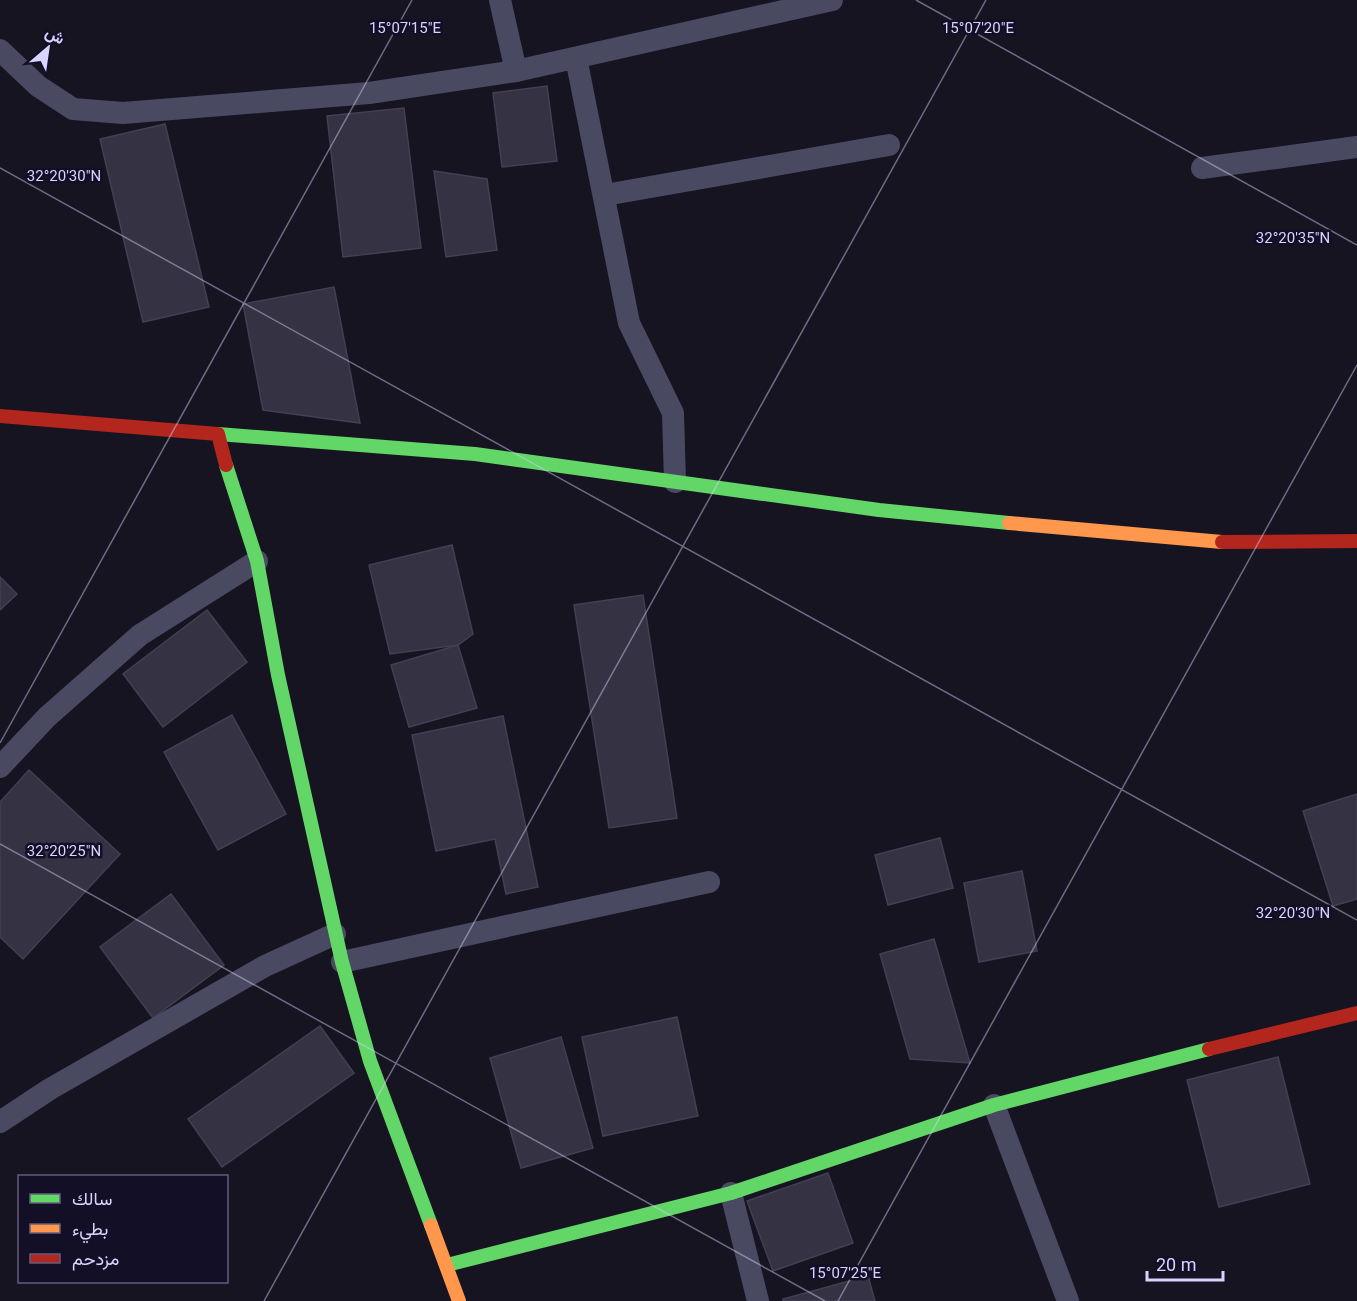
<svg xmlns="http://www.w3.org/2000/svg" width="1357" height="1301" viewBox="0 0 1357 1301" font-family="Roboto,Vazirmatn,sans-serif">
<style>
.building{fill:#343243;stroke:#433f54;stroke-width:1.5}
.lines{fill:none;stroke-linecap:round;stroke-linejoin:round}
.street{stroke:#4a4962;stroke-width:22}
.fast{stroke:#63d668;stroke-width:14}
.slow{stroke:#ff974d;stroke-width:14}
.jam{stroke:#b3261e;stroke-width:14}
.ticks{fill:none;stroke:#d9d4ff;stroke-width:1.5;stroke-opacity:0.45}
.ticks-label{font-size:15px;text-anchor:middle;fill:#d9d4ff;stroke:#130f26;stroke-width:5;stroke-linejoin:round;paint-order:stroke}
</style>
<rect width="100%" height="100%" fill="#161421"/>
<g class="building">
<path d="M547,86l10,75 -55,6 -9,-74z"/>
<path d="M404,108l17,140 -78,9 -16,-141z"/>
<path d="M165,124l44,183 -66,15 -43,-183z"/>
<path d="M434,171l53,8 10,71 -51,7z"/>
<path d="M334,287l26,136 -97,-13 -20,-106z"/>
<path d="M452,545l21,89 -15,11 -68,9 -21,-89z"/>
<path d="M0,577l17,17 -17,16z"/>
<path d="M643,595l34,223 -68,10 -35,-223z"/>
<path d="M207,610l40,52 -84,65 -40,-53z"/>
<path d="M458,645l19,63 -68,19 -18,-62z"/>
<path d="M232,715l54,99 -68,36 -54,-98z"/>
<path d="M503,716l35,171 -32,7 -11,-55 -59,12 -24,-116z"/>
<path d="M29,770l91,84 -97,105 -23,-22v-135z"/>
<path d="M1357,794v105l-24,7 -30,-95z"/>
<path d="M940,838l13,50 -65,17 -13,-50z"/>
<path d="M1022,871l15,80 -58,11 -15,-79z"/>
<path d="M171,894l53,71 -71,53 -53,-71z"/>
<path d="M934,939l36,124 -60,-4 -30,-105z"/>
<path d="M677,1017l21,99 -95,20 -21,-99z"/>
<path d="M320,1026l34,47 -132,94 -34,-48z"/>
<path d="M561,1037l32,111 -72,20 -31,-110z"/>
<path d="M1278,1057l32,127 -91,23 -32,-127z"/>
<path d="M828,1173l25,70 -80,28 -26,-70z"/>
<path d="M868,1276l7,25h-92v-2z"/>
</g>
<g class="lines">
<g class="street">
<path d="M500,0l16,71"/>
<path d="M0,50l38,36 35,23 50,4 246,-20 147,-22 316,-71"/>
<path d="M576,58l53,265 44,90 2,69"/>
<path d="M1202,168l155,-21"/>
<path d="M605,195l284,-50"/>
<path d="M0,767l47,-50 93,-82 117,-74"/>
<path d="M342,962l367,-80"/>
<path d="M994,1105l74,196"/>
<path d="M0,1122l50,-33 215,-123 70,-32"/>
<path d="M731,1193l27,108"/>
</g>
<g class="fast">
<path d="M218,434l257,20 404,56 130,13"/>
<path d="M226,465l31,96 21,114 64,287 28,99 61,164"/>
<path d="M447,1265l284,-72 263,-88 215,-56"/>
</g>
<g class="slow">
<path d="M1009,523l213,19"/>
<path d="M431,1225l28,76"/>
</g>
<g class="jam">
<path d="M0,416l218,18 8,31"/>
<path d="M1222,542l135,-1"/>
<path d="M1209,1049l148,-36"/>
</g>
</g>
<path class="ticks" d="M916,0l441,245M0,168l1357,752M0,743l412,-743M0,844l825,457M264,1301l722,-1301M838,1301l519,-936"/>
<g class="ticks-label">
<text x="405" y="33">15°07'15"E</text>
<text x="978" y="33">15°07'20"E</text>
<text x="64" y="181">32°20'30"N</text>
<text x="1293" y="243">32°20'35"N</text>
<text x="64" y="856">32°20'25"N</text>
<text x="1293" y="918">32°20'30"N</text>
<text x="845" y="1278">15°07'25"E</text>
</g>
<rect x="18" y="1175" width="210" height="108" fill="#130f26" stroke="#625e7d" stroke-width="1.5"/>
<rect x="30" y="1194" width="30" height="9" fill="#63d668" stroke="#625e7d" stroke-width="1.5"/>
<text x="72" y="1205" font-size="18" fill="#d9d4ff">سالك</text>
<rect x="30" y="1224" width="30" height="9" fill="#ff974d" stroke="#625e7d" stroke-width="1.5"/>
<text x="72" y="1235" font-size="18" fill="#d9d4ff">بطيء</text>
<rect x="30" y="1254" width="30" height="9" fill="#b3261e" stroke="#625e7d" stroke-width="1.5"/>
<text x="72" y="1265" font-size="18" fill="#d9d4ff">مزدحم</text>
<g transform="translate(48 48) rotate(29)" stroke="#130f26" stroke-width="4.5" paint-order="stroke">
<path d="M0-4.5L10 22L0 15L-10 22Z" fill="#d9d4ff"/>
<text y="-9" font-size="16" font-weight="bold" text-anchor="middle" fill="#d9d4ff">ش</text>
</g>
<path d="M1147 1271v9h76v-9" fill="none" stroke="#d9d4ff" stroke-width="3"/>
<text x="1156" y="1271" font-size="18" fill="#d9d4ff" stroke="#130f26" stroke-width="4.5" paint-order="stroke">20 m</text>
</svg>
